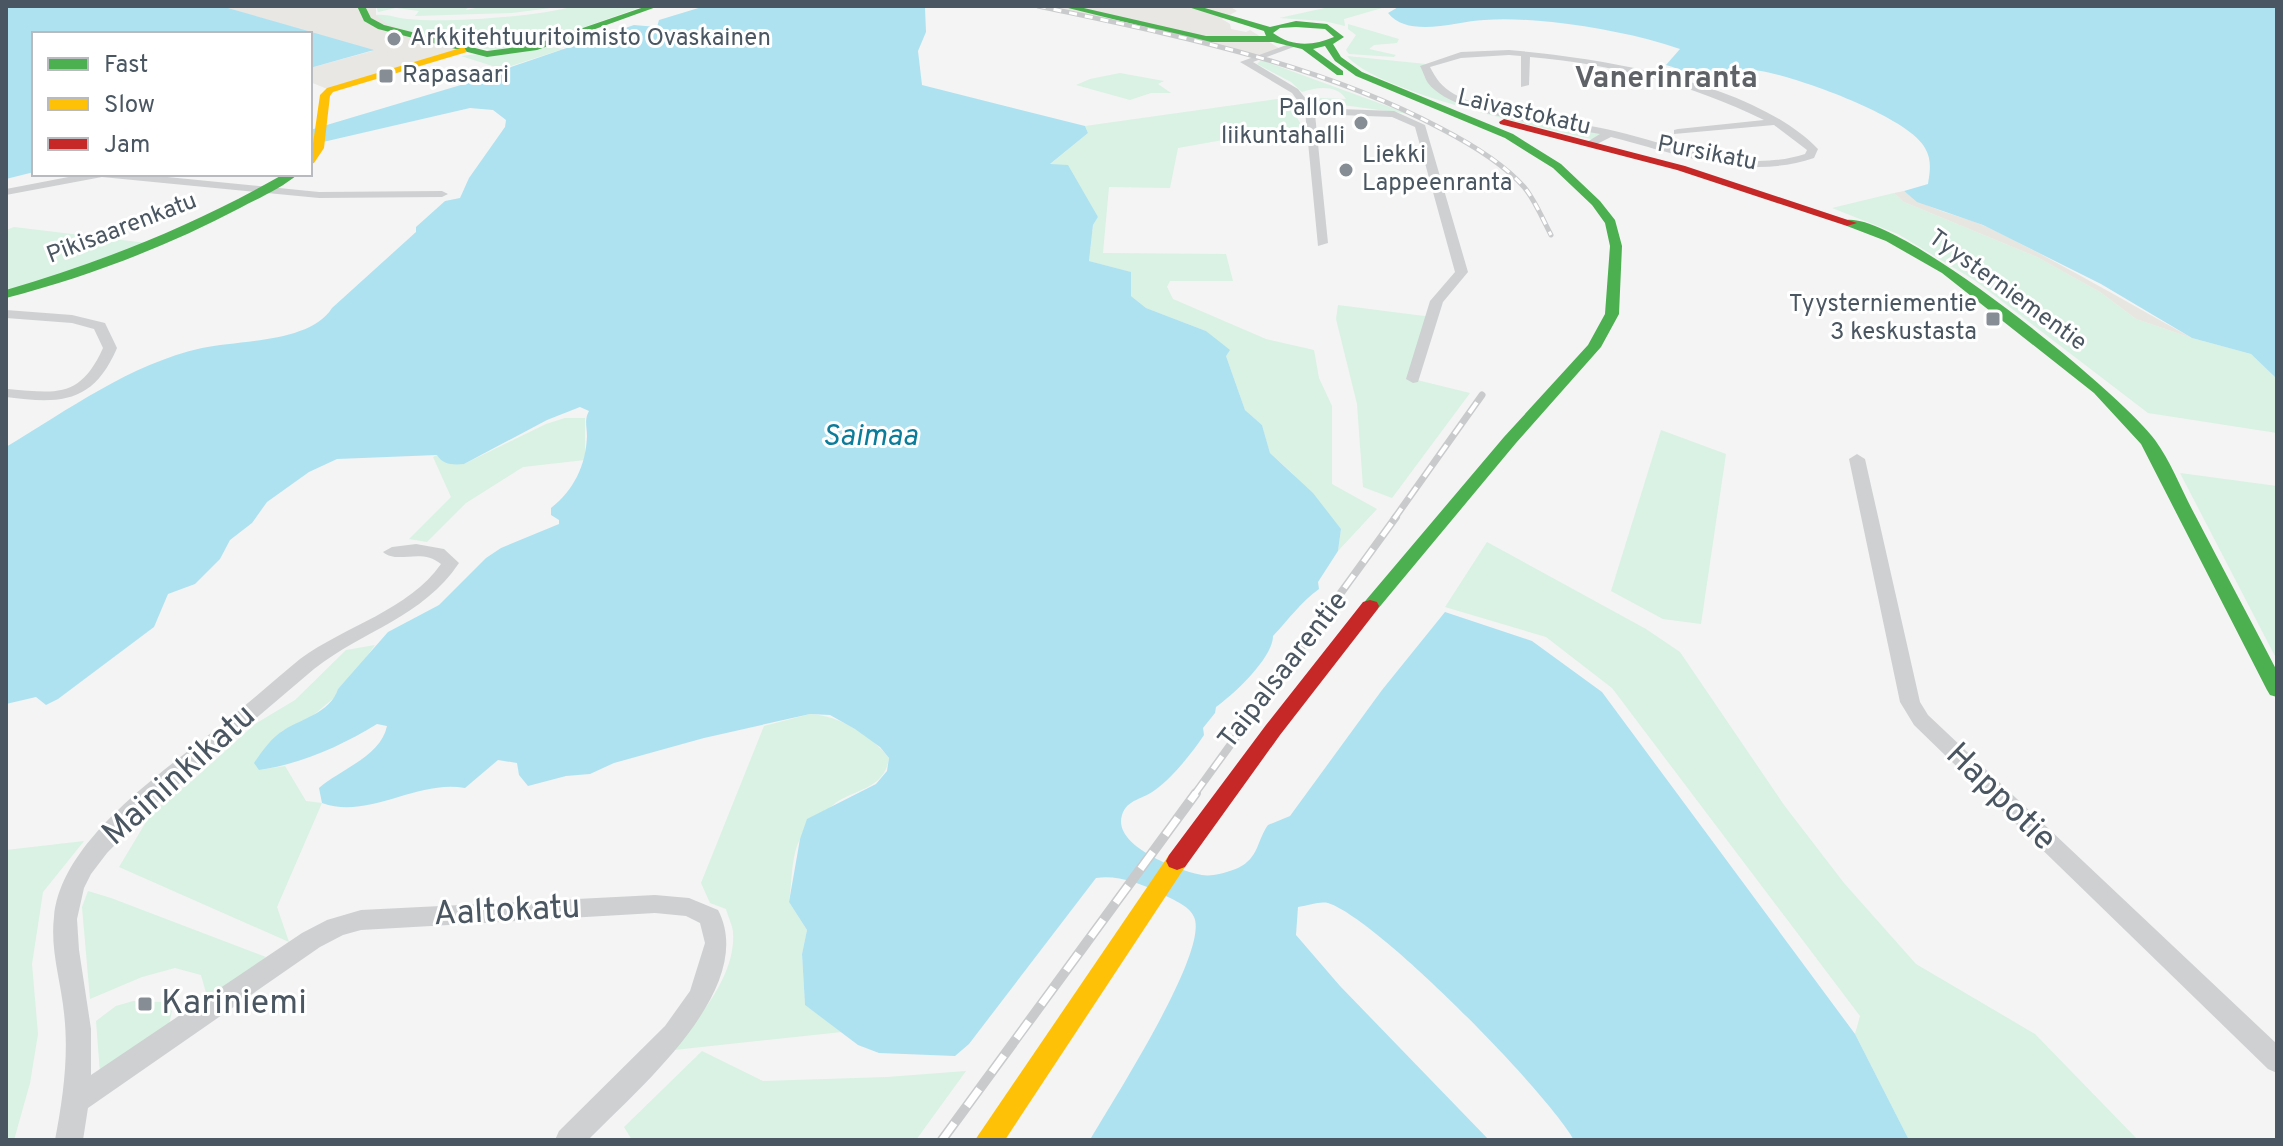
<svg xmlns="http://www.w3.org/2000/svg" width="2283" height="1146" viewBox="0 0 2283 1146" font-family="Overpass,sans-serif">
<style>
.commercial{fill:#e8e7e3}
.green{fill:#d9f2e3}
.sand{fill:#e7e6e1}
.water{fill:#aee2f0}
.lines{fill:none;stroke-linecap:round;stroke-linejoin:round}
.street{fill:#ced0d2;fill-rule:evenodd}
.fast{fill:#4caf50;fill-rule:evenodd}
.slow{fill:#ffc107;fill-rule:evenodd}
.jam{fill:#c62828;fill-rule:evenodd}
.rail-far3-casing{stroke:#c9cacc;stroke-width:5}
.rail-far2-casing{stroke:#c9cacc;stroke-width:7}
.rail-far1-casing{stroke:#c9cacc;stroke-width:8}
.rail-casing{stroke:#c9cacc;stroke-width:10}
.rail-far3{stroke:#fff;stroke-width:3;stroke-dasharray:8;stroke-linecap:butt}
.rail-far2{stroke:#fff;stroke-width:4;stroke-dasharray:13;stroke-linecap:butt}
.rail-far1{stroke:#fff;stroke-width:5;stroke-dasharray:16;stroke-linecap:butt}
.rail{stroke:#fff;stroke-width:7;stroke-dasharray:21;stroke-linecap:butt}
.poi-dot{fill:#868d94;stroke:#fff;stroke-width:3}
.labels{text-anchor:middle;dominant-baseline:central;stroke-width:6;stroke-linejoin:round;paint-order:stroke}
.far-poi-label{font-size:24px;fill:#4a5661;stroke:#fff;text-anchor:start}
.far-street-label{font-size:24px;fill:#4a5661;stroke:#fff}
.street-label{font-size:28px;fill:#4a5661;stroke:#fff}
.far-district-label{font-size:30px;font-weight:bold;fill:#5f6368;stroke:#fff}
.water-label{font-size:30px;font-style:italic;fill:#0c7c9b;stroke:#fff}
.near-street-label{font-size:34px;fill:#4a5661;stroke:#fff}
.near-poi-label{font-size:34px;fill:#4a5661;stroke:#fff;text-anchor:start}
</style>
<rect width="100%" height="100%" fill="#f4f4f4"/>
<g class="commercial">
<path d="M221,6h155v9l98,33 -144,42 -20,-8v-14l62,-17z"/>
<path d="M1047,6h182l8,5 -15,8 8,5 1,5 15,3 4,-2 32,20 -18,8 -77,-22z"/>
</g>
<g class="green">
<path d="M376,6h84l8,1 -2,3 19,-4h81l-54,7 -97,3 4,-5 -23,-3 -18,4z"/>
<path d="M575,6h69l-105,37 -44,8 -87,-20 -21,-7 -11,-9c12,-1 20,3 31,4 41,4 128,-2 168,-13z"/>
<path d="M1334,6h55l-45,13 1,7 -21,-5 -45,-3z"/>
<path d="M1348,24l51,15 -2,4 -23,2 -5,4 27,6 -2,2 -45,-3 -3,-4 10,-15 -8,-6z"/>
<path d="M546,46l17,3 -61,20 -41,-13z"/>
<path d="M1347,56l79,8 -3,2 1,10c28,38 137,49 184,57l-13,7c-52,-12 -217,-47 -248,-84z"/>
<path d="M1261,60l148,54 -74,-10 -20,2 5,-8 26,1c-9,-15 -30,-12 -44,-7l-11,-10 -34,-18z"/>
<path d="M1120,73l44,8 -6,3 13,9h-20l-21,7 -54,-15 14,-6z"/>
<path d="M1285,98l17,28 -124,22 -8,40 -61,-1 -6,66 123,1 7,27h-63l-3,6 6,12 93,40 48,11 5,28 13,28v78l45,25 -39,42 3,-22 -50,-57 -21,-19 -8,-28 -17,-15 -19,-54 -11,-17 -9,-8 -60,-23 -15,-12 -1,-24 -41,-11 4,-36 5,-8 -49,-52 39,-32 -3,-7z"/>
<path d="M1894,193l10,9 133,55 63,35 36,27 56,19 59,16 26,25v54l-129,-20 -174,-133 -76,-46 -66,-26z"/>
<path d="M14,227l141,17 -149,50v-64z"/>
<path d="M1338,305l94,12 -19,62 57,14 -78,105 -29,-11 -6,-83 -21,-85z"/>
<path d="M565,418h20v42l-62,7 -57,36 -39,39 -18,-3 42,-42 -18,-40 4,-2 27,9 82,-40z"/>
<path d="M1661,430l65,24 -25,170 -38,-5 -52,-28z"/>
<path d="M2180,473l97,13v174z"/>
<path d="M1487,542l159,87 34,23 104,153 60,78 72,81 119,70 103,106h-229l-54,-106 5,-18 -248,-328 -66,-51 -101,-30z"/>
<path d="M375,645l-20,28 -17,16 -3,8 -25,21 -28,13 -23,39 26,-4 21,35 16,2 -45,104 12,35 -170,-75 33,-55 40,-31 63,-57 40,-24 51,-50z"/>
<path d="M810,714c30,2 60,20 79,44 -4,28 -27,30 -49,42 -8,4 -36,31 -40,39 -9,17 -8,44 -11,63l18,28 -5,24 3,51 37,27 -168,18c24,-32 62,-74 59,-117 0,-7 -5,-16 -7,-24l-16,-6 -9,-20 63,-157z"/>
<path d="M84,841l-41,51 -11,72 6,70 -8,49 -16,57h-8v-290z"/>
<path d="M88,891l23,7 155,59 -58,43 -7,-25 -26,-7 -33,9 -52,22 -8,-92z"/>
<path d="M133,1001l28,1 11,9 -3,14 -69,48 -4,-52 20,-15z"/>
<path d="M702,1051l61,30 124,-4 79,-6 -50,69h-284l-8,-13z"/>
</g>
<path class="sand" d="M1904,191c23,20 55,23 83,36 71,34 137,74 205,111l-56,-19 -36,-27 -63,-35 -133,-55 -10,-9z"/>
<g class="water">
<path d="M6,6h215l153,44 -64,18v-34h-276v138l-28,7z"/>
<path d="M705,6h224l-4,2 1,24 -8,19 4,34 163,41 3,7 -38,31 18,1 30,52 -5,8 -4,36 42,11v24l15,12 60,23 24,19 -4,6 19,54 17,15 8,28 43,40 28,36 -3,22 -20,31 1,7c-19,14 -30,30 -46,47 0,22 -40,59 -57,71l-1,6 -12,15 1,7c-12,18 -31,42 -49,55 -11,9 -28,9 -33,25 -10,31 57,56 80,60 10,2 27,-3 36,-7 21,-10 19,-28 30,-43l22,-9 92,-126 63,-78 87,29 70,51 253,342 54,106h-335c-28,-49 -196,-221 -246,-237 -8,-2 -22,3 -30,4l-2,28 44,51 149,154h-399c21,-37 120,-189 104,-223 -5,-12 -23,-18 -34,-24 -21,-10 -42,-18 -64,-15l-127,166 -14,12 -76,-3 -21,-8 -53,-40 -3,-51 5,-24 -18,-28 11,-63 7,-20 69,-35 11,-13 2,-13 -9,-11 -25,-18 -25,-14 -20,-1 -106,24 -90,25 -24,11 -24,2 -38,10 -9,-11 -2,-12 -19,-3 -33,28c-48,-9 -96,32 -143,15l-3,-15c22,-19 62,-32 68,-62l-10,-2c-36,22 -76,40 -118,46l-5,-7c8,-12 18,-26 30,-33 19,-12 46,-17 54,-41l50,-57 51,-27 47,-47 15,-10 58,-24v-4l-8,-5v-7c23,-18 35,-43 36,-72 0,-10 -3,-16 2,-25l-9,-4 -33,13 -83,44c-11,1 -21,1 -27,-9l-100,4 -28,13 -42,30 -15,21 -22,17 -10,19 -25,25 -27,10 -14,33 -96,72 -12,6 -10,-8 -30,7v-257c62,-37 124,-83 196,-99 37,-8 108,-5 130,-40l84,-76v-5l29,-26 15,-3 9,-20 36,-51 1,-7 -13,-10 -23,-2 -160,37v-15l191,-57 -2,-2 135,-46 23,2 2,-7z"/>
<path d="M1400,6h877v373l-26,-25 -59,-16 -91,-54 -118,-59 -66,-23 -13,-11 24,-7c2,-13 4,-24 -3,-36 -16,-31 -128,-71 -164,-77 -17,-3 -31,4 -48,6 -15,1 -33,-8 -47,-12l14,-16c-41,-14 -85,-22 -128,-27 -22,-2 -46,-4 -68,-2 -27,1 -75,19 -96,-7z"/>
</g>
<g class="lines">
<g class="street">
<path d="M1023,6h9l-4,2z"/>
<path d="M1292,43l7,2 -46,17 45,27 15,19 81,3 31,14 43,147 -25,30 -25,80 -5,1 -7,-4 24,-78 25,-29 -40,-145 -23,-10 -77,-3 13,129 -10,3 -13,-135 -13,-18 -52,-31z"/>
<path d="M1509,50c91,8 243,31 309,99l-4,9c-67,23 -137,-4 -203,-21l-20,10 -4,-1v-4l13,-8c-41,-8 -146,-17 -172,-51 -3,-4 -5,-12 -8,-17l41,-14zM1509,55l12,1v31l8,-2 1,-28c81,7 161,27 234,63l-86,9 -4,1v4l100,-9 33,25 -2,4c-68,22 -141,-14 -209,-27 -46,-9 -99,-10 -142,-33 -12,-7 -18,-15 -24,-27l31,-9z"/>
<path d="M84,174h53l182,18 123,-1 6,3 -6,3 -123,1 -217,-21 -96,18v-6z"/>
<path d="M6,310l66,5 33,8 12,25c-24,56 -57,56 -111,49l2,-8c48,4 72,10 95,-41l-9,-19 -22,-6 -66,-5z"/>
<path d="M1857,454l8,5 55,243 8,13 349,329v29l-9,-4 -354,-344 -14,-23 -51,-243z"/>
<path d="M416,544l28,5 15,14c-36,54 -95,67 -145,106l-162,138 -45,46 -16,21 -7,14 -7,31 2,31 12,79v46l211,-142 25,-13 34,-10 294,-15 34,3 29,12c41,78 -81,180 -130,230h-33l4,-9 106,-105 25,-35 15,-48 -5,-20 -14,-7 -31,-3 -294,17 -18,5 -23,12 -232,161 -5,32h-28c8,-42 14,-84 9,-127 -3,-31 -14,-63 -10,-96 7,-78 111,-146 167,-192 27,-21 52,-44 79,-66 45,-33 109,-49 141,-95 -20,-17 -43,1 -58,-12l9,-5z"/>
</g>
<g class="fast">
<path d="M357,6h8l6,12 13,7 103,26 46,-6 114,-39h12l-122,44 -50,7 -109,-28 -14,-8z"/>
<path d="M1060,6h15l131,30h60l-2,-5 -79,-25h13l72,21 26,-6 31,3 17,13 -11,7 8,13 21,15 151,62 48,30 39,37 15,19 7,26 -3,68 -18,33 -85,96 -139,167h-14l-2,-4 143,-169 84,-92 17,-31 5,-68 -5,-23 -13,-18 -39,-37 -48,-30 -149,-62 -21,-15 -10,-15 -12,3 30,22v4h-6l-35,-26 -29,-7h-67zM1296,27l29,2 9,8c-21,9 -42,10 -61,-4l7,-5z"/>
<path d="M284,174h14c-16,14 -39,24 -58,34 -74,39 -153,69 -234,90v-8c97,-28 190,-66 278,-116z"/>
<path d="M1847,220c54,-6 273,172 308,220 16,22 27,51 40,75 27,52 55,104 82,156v26l-7,-2 -3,-5 -126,-246 -47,-51 -152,-120 -56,-32 -39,-15z"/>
</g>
<g class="slow">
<path d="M464,47l3,5 -134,40 -3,4 -6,52 -10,15 -4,1 10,-69 7,-7z"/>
<path d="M1177,852l8,3 3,6 -3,6 -180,273h-30l194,-285z"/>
</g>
<g class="jam">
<path d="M1504,119l181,47 172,57 -10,3 -170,-56 -177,-46 -1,-2z"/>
<path d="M1370,600l7,2 2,4 -2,4 -97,125 -95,132 -8,3 -8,-3 -3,-6 3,-6 97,-130 97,-123z"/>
</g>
<defs>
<path id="rail-far3" d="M1038,6c136,29 278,56 402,122 29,15 62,34 84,59 11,13 19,33 27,48"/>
<path id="rail-far2" d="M1394,519l88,-124"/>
<path id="rail-far1" d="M1194,795l202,-278"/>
<path id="rail" d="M942,1140l254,-347"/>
</defs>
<use href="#rail-far3" class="rail-far3-casing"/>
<use href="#rail-far2" class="rail-far2-casing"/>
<use href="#rail-far1" class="rail-far1-casing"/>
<use href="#rail" class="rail-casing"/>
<use href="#rail-far3" class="rail-far3"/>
<use href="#rail-far2" class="rail-far2"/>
<use href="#rail-far1" class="rail-far1"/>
<use href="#rail" class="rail"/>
</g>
<g class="poi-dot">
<circle cx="394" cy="39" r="8"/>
<rect x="378" y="68" width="16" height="16" rx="4"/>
<circle cx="1361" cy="123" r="8"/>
<circle cx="1346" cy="170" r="8"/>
<rect x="1985" y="311" width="16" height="16" rx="4"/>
<rect x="137" y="996" width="16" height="16" rx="4"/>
</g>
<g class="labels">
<g class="far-poi-label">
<text x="410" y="39">Arkkitehtuuritoimisto Ovaskainen</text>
<text x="402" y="76">Rapasaari</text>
<text x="1345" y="109" text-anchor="end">Pallon<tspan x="1345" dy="28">liikuntahalli</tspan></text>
<text x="1362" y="156">Liekki<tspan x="1362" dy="28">Lappeenranta</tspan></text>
<text x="1977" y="305" text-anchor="end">Tyysterniementie<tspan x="1977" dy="28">3 keskustasta</tspan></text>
</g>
<g class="far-street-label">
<text transform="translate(1524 113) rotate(13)">Laivastokatu</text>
<text transform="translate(1707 154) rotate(11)">Pursikatu</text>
<text transform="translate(122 229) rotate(-21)">Pikisaarenkatu</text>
<text transform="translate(2007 291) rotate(36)">Tyysterniementie</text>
</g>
<g class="street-label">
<text transform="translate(1284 671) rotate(-52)">Taipalsaarentie</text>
</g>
<g class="far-district-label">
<text x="1666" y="79">Vanerinranta</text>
</g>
<g class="water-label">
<text x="870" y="437">Saimaa</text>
</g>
<g class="near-street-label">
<text transform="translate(180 776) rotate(-42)">Maininkikatu</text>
<text transform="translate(2000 798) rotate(44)">Happotie</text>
<text transform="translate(507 912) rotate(-3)">Aaltokatu</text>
</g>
<g class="near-poi-label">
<text x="161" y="1004">Kariniemi</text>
</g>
</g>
<rect width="2283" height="1146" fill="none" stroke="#4a5661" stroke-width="16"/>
<rect x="32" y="32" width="280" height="144" fill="#ffffff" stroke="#b7bbc0" stroke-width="2"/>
<rect x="48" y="58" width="40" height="12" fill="#4caf50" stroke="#b7bbc0" stroke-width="2"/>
<text x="104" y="72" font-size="24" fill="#4a5661">Fast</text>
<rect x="48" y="98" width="40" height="12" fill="#ffc107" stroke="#b7bbc0" stroke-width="2"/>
<text x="104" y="112" font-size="24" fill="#4a5661">Slow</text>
<rect x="48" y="138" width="40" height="12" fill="#c62828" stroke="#b7bbc0" stroke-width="2"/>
<text x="104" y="152" font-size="24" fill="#4a5661">Jam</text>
</svg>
